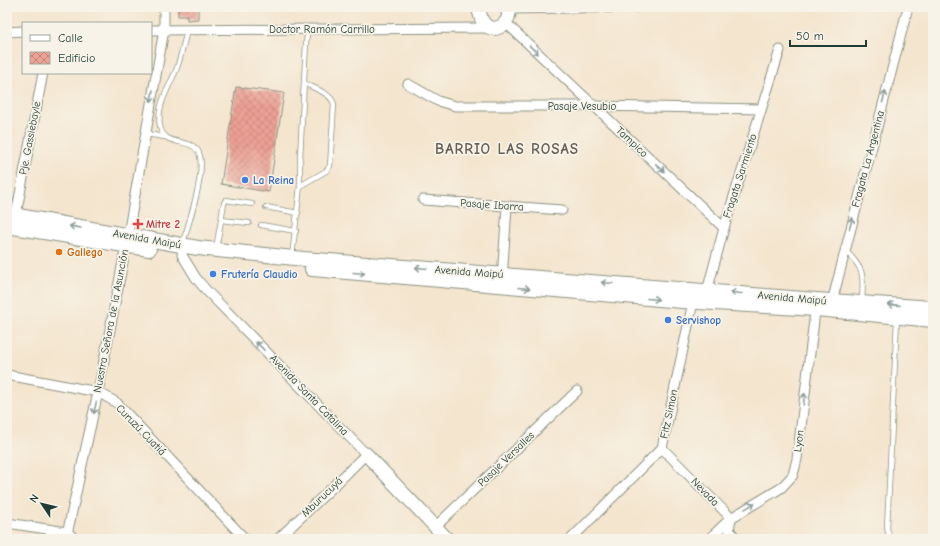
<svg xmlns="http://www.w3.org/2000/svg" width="940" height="546" viewBox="0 0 940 546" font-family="'Comic Neue',sans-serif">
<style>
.building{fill:url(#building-cross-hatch)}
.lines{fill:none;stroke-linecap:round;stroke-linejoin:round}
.lane-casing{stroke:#8a9181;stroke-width:6}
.street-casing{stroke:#8a9181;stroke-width:11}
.secondary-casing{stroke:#8a9181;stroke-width:15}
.primary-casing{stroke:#8a9181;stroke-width:16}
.lane{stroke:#fff;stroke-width:4.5}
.street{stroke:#fff;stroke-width:9}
.secondary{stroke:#fff;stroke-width:13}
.primary{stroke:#fff;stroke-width:14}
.oneway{stroke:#8f9e9a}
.shop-dot{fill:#3f7fe0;stroke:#f7f3e8;stroke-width:1.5}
.health-dot{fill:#e0444e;stroke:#f7f3e8;stroke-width:1.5}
.food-dot{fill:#e8710a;stroke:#f7f3e8;stroke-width:1.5}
.labels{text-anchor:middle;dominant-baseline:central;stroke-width:3.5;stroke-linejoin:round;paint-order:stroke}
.street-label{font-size:11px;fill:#1f3d34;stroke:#f7f3e8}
.shop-label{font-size:11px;font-weight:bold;fill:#366cbe;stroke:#f7f3e8;text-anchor:start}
.health-label{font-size:11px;font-weight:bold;fill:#be3a42;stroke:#f7f3e8;text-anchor:start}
.food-label{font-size:11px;font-weight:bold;fill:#c56008;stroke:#f7f3e8;text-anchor:start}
.district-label{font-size:15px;font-weight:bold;letter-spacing:1px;fill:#676056;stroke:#f7f3e8}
</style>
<defs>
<pattern id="building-cross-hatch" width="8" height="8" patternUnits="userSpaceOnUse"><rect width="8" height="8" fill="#eea195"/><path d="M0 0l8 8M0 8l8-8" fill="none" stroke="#c0847a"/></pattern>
</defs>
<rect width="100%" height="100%" fill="#f7f3e8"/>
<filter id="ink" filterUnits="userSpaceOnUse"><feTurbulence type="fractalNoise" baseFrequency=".025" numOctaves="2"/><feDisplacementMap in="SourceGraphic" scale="8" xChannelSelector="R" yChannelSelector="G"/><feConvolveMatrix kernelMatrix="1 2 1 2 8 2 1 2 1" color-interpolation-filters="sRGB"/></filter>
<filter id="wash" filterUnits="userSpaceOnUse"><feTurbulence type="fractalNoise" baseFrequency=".012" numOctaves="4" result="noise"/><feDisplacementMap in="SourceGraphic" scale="16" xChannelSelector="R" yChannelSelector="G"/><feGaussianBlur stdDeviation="0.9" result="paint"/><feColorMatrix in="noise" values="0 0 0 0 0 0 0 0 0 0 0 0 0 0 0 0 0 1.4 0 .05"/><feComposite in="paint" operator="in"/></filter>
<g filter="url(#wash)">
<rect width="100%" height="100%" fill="#f4e5ce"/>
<g id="blocks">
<g class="building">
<path d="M178,7h20v12l-11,1v-4h-9z"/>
<path d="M236,87l48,6 -15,99 -48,-8z"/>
</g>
</g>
</g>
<g filter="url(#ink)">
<use href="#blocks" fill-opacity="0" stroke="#8a9181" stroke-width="1"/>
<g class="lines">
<defs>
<g id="lane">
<path d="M146,134l19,3"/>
<path d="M300,186l26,-15 4,-5 4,-62c-3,-11 -21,-16 -30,-21"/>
<path d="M266,207l32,6"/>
<path d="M221,220l28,3"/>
<path d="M261,225l35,6"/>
<path d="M183,243c5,-18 25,-76 15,-92 -9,-14 -34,-3 -38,-25 -4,-21 10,-40 17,-58 4,-12 7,-25 10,-38"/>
<path d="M216,249l8,-46 2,-3 26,4"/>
<path d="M846,251c20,20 17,25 16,51"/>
<path d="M292,257l8,-71v-28l6,-115 2,-14"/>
<path d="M890,539l-3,-11 10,-209"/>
</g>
<g id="street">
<path d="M508,9l129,-2"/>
<path d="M506,23l218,205"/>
<path d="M151,30l341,-2"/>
<path d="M7,32l16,-1"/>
<path d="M408,84l30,17 17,5h139l167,3"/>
<path d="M423,200l139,10"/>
<path d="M15,220l28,-147"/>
<path d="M183,246l-1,9 14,23 10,12 160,164 -30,30 -58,55"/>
<path d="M502,279l5,-72"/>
<path d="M706,295l18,-67 56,-178"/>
<path d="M831,306l77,-299"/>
<path d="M7,375l91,17 19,11 128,136"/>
<path d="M662,448l69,70 -2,12 8,9"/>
<path d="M7,523l60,9 8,7"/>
<path d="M435,527l142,-136"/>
<path d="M66,539l32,-147 28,-146 38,-216v-23"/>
<path d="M571,539l91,-91 31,-146"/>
<path d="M709,539l22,-21 50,-30 12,-13 4,-16 19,-155"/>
</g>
<g id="secondary">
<path d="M478,7c2,5 2,11 5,15 9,13 24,4 26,-8l-3,-7"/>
<path d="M366,454l81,85"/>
</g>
<g id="primary">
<path d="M7,214l191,34 106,11 512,41 117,8"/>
<path d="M7,226l142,23"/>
<path d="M312,269l370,32 134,8 117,11"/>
</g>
</defs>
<use href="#lane" class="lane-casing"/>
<use href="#street" class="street-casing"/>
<use href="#secondary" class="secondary-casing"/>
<use href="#primary" class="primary-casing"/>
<use href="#lane" class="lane"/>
<use href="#street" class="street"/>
<use href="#secondary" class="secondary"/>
<use href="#primary" class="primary"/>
</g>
<defs><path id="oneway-shaft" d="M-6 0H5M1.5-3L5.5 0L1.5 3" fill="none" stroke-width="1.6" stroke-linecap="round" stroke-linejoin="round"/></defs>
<g class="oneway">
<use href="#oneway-shaft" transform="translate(534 50) rotate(43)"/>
<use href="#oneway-shaft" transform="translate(152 96) rotate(100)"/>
<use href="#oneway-shaft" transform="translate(884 97) rotate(-75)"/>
<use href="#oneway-shaft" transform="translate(660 168) rotate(43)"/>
<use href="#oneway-shaft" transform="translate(851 223) rotate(-75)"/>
<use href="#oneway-shaft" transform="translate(75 227) rotate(-170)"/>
<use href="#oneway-shaft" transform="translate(421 268) rotate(-175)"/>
<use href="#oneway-shaft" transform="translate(359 273) rotate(5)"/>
<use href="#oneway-shaft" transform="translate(607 283) rotate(-175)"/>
<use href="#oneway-shaft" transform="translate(524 288) rotate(5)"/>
<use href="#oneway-shaft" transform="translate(736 293) rotate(-175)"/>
<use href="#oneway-shaft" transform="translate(653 299) rotate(5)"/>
<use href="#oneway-shaft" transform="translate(894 305) rotate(-176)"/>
<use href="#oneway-shaft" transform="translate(260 346) rotate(-134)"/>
<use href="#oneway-shaft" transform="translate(804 399) rotate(-83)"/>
<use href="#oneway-shaft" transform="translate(95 408) rotate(102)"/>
<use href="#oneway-shaft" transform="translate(750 506) rotate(-31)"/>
</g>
</g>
<g class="shop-dot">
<circle cx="245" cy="180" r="4"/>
<circle cx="213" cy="274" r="4"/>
<circle cx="668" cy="320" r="4"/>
</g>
<path class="health-dot" d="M136 218h4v4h4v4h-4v4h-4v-4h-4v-4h4z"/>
<circle class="food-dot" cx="59" cy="252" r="4"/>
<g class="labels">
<g class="street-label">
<text x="322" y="29">Doctor Ramón Carrillo</text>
<text x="582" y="106">Pasaje Vesubio</text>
<text transform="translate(30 138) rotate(-79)">Pje. Gassiebayle</text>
<text transform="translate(632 142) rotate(43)">Tampico</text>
<text transform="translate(868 159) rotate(-75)">Fragata La Argentina</text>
<text transform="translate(740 176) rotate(-72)">Fragata Sarmiento</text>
<text transform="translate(492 205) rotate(4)">Pasaje Ibarra</text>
<text transform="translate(147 239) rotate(10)">Avenida Maipú</text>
<text transform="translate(469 272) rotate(4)">Avenida Maipú</text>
<text transform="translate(792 298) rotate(5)">Avenida Maipú</text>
<text transform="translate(111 321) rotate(-79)">Nuestra Señora de la Asunción</text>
<text transform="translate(309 395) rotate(46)">Avenida Santa Catalina</text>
<text transform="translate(669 414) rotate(-78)">Fitz Simon</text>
<text transform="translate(141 430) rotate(46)">Curuzú Cuatiá</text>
<text transform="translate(799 441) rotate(-83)">Lyon</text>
<text transform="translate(506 459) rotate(-44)">Pasaje Versalles</text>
<text transform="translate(705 492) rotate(46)">Nevada</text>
<text transform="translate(322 497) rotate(-44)">Mburucuyá</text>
</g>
<g class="shop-label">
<text x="253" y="180">La Reina</text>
<text x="221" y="274">Frutería Claudio</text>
<text x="676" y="320">Servishop</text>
</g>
<g class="health-label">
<text x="146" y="224">Mitre 2</text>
</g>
<g class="food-label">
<text x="67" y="252">Gallego</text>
</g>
<g class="district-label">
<text x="507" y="149">BARRIO LAS ROSAS</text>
</g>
</g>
<rect width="940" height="546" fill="none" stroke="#f7f3e8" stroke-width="24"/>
<rect x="22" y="22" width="130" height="52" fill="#f7f3e8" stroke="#a1aaa0"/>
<rect x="30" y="35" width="20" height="6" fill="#ffffff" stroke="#a1aaa0"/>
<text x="58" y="42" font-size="12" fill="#1f3d34">Calle</text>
<rect x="30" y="52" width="20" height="12" fill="url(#building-cross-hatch)" stroke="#a1aaa0"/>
<text x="58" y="62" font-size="12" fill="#1f3d34">Edificio</text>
<g transform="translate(42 504) rotate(305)" stroke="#f7f3e8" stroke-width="3" paint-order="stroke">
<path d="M0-3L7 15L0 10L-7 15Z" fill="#1f3d34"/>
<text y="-6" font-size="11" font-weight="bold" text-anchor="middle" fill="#1f3d34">N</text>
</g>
<path d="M790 40v6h76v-6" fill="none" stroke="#1f3d34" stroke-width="2"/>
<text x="796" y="40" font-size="12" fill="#1f3d34" stroke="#f7f3e8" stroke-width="3" paint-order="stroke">50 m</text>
</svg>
